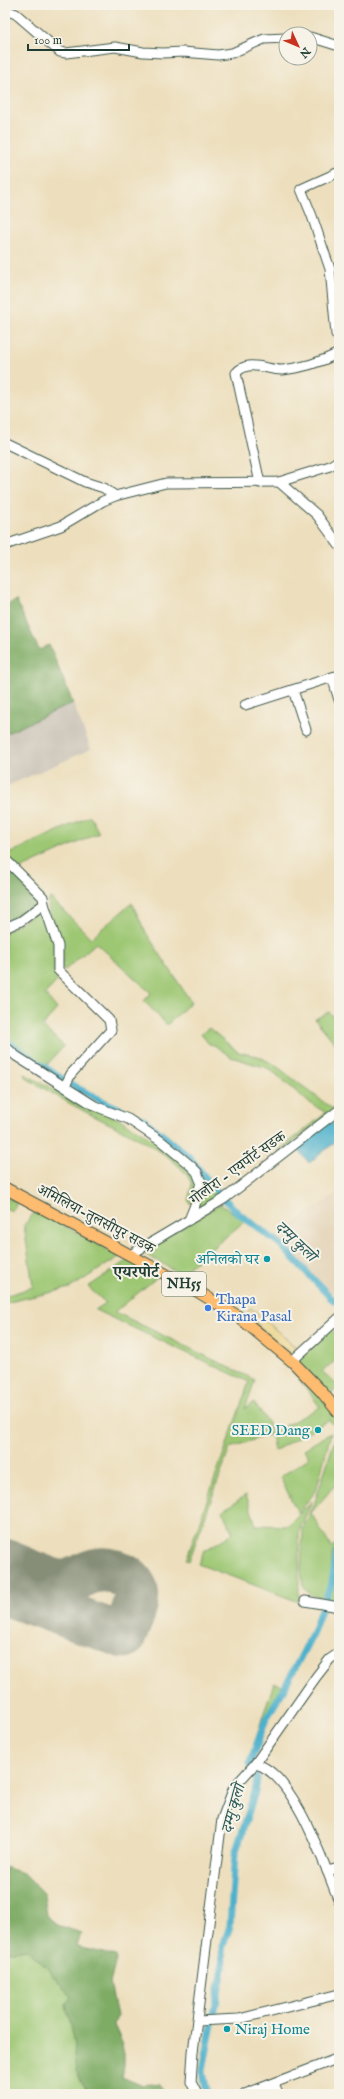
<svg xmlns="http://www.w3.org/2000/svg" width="344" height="2099" viewBox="0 0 344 2099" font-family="'IM FELL English','Noto Serif Devanagari',serif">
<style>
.built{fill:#e3d2b5}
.industrial{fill:#cbc3b8}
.green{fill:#9dc773;stroke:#5e8254}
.forest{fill:#7eac65;stroke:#4e744c}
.sand{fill:#eeda9e;stroke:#868c69}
.water{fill:#4db1cc;stroke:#367780}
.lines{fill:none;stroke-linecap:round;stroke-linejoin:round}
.canal{stroke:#4db1cc;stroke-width:7}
.runway{stroke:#868e78;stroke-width:45}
.minor-casing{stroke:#3e5549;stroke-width:11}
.major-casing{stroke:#3e5549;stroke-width:13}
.minor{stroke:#fff;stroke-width:9}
.major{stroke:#fdbc70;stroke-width:11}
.culture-dot{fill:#0f9aa8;stroke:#f7f3e8;stroke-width:1.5}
.shop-dot{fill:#3f7fe0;stroke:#f7f3e8;stroke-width:1.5}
.labels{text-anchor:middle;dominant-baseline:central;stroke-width:4;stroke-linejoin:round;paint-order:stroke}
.shield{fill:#f7f3e8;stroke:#60746a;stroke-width:1}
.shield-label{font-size:14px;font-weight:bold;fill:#1f3d34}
.street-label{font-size:15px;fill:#1f3d34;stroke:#f7f3e8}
.culture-label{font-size:15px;fill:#0d838f;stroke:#f7f3e8;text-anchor:end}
.shop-label{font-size:15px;fill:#366cbe;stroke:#f7f3e8;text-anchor:start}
.water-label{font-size:16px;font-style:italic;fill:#2a5a5a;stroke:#f7f3e8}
.neighbourhood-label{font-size:16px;font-weight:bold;fill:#1f3d34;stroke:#f7f3e8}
</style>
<rect width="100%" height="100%" fill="#f7f3e8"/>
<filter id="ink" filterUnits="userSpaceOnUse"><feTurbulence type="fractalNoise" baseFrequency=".025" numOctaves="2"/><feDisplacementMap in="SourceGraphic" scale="8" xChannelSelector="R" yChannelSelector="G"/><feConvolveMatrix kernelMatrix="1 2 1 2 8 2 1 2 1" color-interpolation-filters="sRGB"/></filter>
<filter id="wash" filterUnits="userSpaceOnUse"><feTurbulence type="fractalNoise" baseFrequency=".012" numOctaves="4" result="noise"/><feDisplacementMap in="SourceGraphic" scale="16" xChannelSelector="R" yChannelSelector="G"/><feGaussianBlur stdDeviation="0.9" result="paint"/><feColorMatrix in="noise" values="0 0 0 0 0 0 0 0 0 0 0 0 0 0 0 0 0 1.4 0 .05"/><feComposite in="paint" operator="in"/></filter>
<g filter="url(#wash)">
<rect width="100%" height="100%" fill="#eddfbd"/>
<path class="built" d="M339,1191v98l-9,6 -54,-58z"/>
<path class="industrial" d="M73,703l18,46 -86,38v-53z"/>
<g class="green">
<path d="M90,816l9,17 -79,36 -14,-14z"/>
<path d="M50,897l41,41 41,-35 13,28 46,71 -24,23 -23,-24 7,-8 -55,-50 -31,27 -4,-3c10,-30 -20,-48 -11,-70z"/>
<path d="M43,909l12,32 -1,32 6,5 -15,16 12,15 -15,17 22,20 -19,21 -26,-17 -14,-12v-106z"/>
<path d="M329,1012l10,11v25l-24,-29z"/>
<path d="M209,1028l29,24 20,4 17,9 59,45 -54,43 -2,-2 48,-38 -19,-12 -37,-32 -39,-12 -17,-12 -5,-1 -8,-10z"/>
<path d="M24,1074l39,20 58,26 25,15 49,39 3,7 -6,24 -4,-5 4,-15c-9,-31 -83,-60 -110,-75 -19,-10 -37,-21 -56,-32z"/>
<path d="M202,1174l18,24 -27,17z"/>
<path d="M5,1196l12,7 -5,8 -7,-3z"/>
<path d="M220,1204l25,17 -64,53 -40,-22z"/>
<path d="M40,1212l79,44v1l-49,31 -65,15v-7l28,-9 -9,-62 10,-12z"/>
<path d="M130,1259l31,15 -46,38 140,68 -10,29 8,-7 13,17 6,14 48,-26 -28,-37 3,-2 43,48 -5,9 -4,-5 -55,31 -3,-17 -41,14 -41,113 -3,-1 63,-178 -154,-72 11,-7 -18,-16z"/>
<path d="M331,1329l8,8v21l-17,13 17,16 -9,7 -32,-33z"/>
<path d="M339,1426v62l-4,-3 -24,28 20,34 7,-4 -6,12v27l-8,15c-10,0 -16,-2 -21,-11l-2,-16 2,-42 11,-23z"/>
<path d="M331,1433l-15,58 -18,22 -18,-36 29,-19 -5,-9z"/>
<path d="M246,1495l10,30 31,1 25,-25 -13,30v71l-101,-38 6,-13 29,-18 -11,-22z"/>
<path d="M339,1557v48l-14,-2 10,-23z"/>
<path d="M274,1683l11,4 -20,31 -11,28 8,-28z"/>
<path d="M5,1948l3,3 20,-1 18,17 25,30 -5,7c2,13 8,28 9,40 0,20 0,35 15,50h-85z"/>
</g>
<g class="forest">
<path d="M16,600l23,50 10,-5 24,58 -68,31v-128z"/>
<path d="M5,862l35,35 1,8 -36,19z"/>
<path d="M5,1867l18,6 21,21 3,21 8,9 26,9 -4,14 40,9 -7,27 7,33 -3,9c9,18 13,32 8,52l21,9 7,-3 10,1 5,10h-75l-2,-2 -12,-20 -2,-16 1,-12 -9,-40 5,-7 -25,-30 -18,-17 -20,1 -3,-3z"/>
</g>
<path class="sand" d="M251,1308l49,43 -6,6 -48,-42z"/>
<path class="water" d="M330,1121l9,10v8l-30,24 -12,-15z"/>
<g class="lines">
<g class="canal">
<path d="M5,1040l61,42 34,18 44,20 45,37 23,29 26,27 42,31 51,54 8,5"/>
<path d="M207,2094l-4,-24 20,-102 -1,-19 8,-23 5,-72 20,-62 2,-13 -7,-16 16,-44 19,-32 27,-52 11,-31 9,-21 4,-26 3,-9"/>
</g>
<path class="runway" d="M5,1561c12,5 47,21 57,21 10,1 22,-9 32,-11 18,-5 47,7 42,30 -2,12 -8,24 -12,35l-119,-43"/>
</g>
</g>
<g filter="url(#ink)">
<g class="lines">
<defs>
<g id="minor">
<path d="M5,10l11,4 44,38 6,1 49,-6 28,5 20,1 20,-1 35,3 14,-2 32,-14 22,-1"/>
<path d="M310,37l29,9"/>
<path d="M339,172l-38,17 11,27 18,53 6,65 3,5"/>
<path d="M5,443l80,39 19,6 11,8"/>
<path d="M279,482l38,33 22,30"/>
<path d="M260,483l-24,-110c13,-15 32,-2 47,-3 19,-2 40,-9 56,-17"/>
<path d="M5,545l56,-19 42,-25 12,-5 51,-13 113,-1 51,-16 9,-6"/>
<path d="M332,677l7,23"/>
<path d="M293,690l13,40"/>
<path d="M245,705l94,-30"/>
<path d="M5,859l38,38 1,7 -23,17 -16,7"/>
<path d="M44,904l14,42v24l51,50 2,10 -40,44 -6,12"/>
<path d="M5,1046l11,10 79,50 33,13 33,22 29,24 7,7 4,10 -6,23 -6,15"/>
<path d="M130,1255l94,-56 115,-89"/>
<path d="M292,1361l47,-43"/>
<path d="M305,1601l34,6"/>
<path d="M255,1764c38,7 70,103 84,137"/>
<path d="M327,1871l12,-3"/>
<path d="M197,2021l42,-2 100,-25"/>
<path d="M274,2084l4,10"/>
<path d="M197,2094l-6,-12 2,-30 29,-233 12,-32 21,-23 61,-87 14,-18 9,-6"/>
<path d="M245,2094l94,-36"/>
</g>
<path id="major" d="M5,1188l192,103 42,26 53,44 29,30 18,22"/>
</defs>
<use href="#minor" class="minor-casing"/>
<use href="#major" class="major-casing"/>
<use href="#minor" class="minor"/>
<use href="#major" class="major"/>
</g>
</g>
<g class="culture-dot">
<circle cx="267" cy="1259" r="4"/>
<circle cx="318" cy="1430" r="4"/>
<circle cx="227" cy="2029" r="4"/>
</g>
<circle class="shop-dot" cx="208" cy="1308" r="4"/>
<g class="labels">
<rect class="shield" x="162" y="1272" width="44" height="24" rx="3"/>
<g class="shield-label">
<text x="184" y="1284">NH55</text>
</g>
<g class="street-label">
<text transform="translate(238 1168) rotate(-36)">गोलौरा - एयर्पोर्ट सडक</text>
<text transform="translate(96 1219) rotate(28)">अमिलिया-तुलसीपुर सडक</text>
</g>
<g class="culture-label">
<text x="259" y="1259">अनिलको घर</text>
<text x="310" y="1430">SEED Dang</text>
<text x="235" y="2029" text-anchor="start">Niraj Home</text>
</g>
<g class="shop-label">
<text x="216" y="1299">Thapa<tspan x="216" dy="17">Kirana Pasal</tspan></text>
</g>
<g class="water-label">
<text transform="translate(295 1242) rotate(44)">दम्मु कुलो</text>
<text transform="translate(234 1809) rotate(-74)">दम्मु कुलो</text>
</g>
<g class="neighbourhood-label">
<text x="136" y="1273">एयरपोर्ट</text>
</g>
</g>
<rect width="344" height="2099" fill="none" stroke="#f7f3e8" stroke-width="20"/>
<g transform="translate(298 46) rotate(134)"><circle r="19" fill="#f7f3e8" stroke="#a1aaa0"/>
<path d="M0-3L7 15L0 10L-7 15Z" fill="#c8321e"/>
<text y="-6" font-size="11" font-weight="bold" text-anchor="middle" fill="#1f3d34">N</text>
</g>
<path d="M28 44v6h101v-6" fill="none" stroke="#1f3d34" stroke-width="2"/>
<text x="34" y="44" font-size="12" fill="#1f3d34" stroke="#f7f3e8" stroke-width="3" paint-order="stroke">100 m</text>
</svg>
